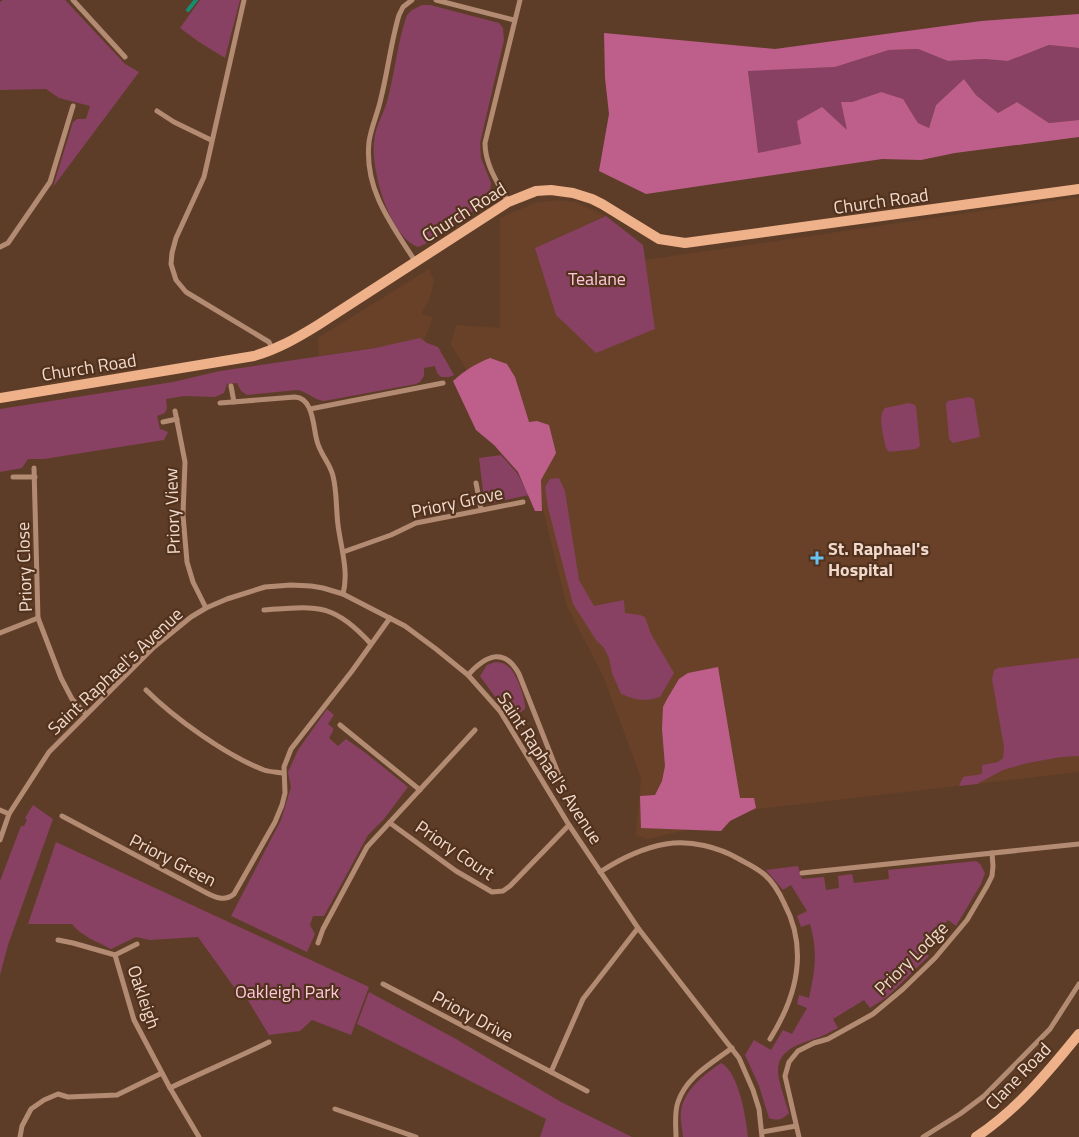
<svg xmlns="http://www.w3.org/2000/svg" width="1079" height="1137" viewBox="0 0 1079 1137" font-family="'Titillium Web',sans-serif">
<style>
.built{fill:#694128}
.green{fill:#884162}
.forest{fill:#be5f8b}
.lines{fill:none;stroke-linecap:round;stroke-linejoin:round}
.stream{stroke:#168c71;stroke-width:4}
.street{stroke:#b38b73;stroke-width:5}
.secondary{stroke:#efb18a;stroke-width:10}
.poi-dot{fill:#69c3f1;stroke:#53321d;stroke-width:2}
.labels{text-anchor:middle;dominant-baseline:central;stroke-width:4.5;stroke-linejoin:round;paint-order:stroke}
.street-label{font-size:18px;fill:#efdacd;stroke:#53321d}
.park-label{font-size:18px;fill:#fdc8dd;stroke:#53321d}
.poi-label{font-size:18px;font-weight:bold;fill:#efdacd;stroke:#53321d;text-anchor:start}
</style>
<rect width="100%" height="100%" fill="#5e3d28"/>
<g class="built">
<path d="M1079,197v575l-322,37 -67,20 -42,10 -12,-4 5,-57 -37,-100 -37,-72 -29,-117 -87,-145 5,-19 44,3v-110l35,-15 23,-3 17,2 31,14 -71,32 120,81 -10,-69z"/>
<path d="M429,269l5,12 -4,17 -9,16 12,4 -9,22 -105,16 -1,-18z"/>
</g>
<g class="green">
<path d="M3,0h62l60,64 14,8 -86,115 20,-65 4,-3h9l4,-13 -31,-8 -13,-9 -46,1v-88z"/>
<path d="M200,0h40l-15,58 -26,-16 -19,-14z"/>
<path d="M422,5h8l69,18 4,5 1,12 -24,103 1,15 10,25 -1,9 -6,3 -1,8 -19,15 -39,26 -7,3c-29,-11 -47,-77 -44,-105 1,-15 9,-27 13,-40 8,-29 10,-59 20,-87l5,-5z"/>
<path d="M1049,45l30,3v72l-30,3 -32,-21 -19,11 -22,-18 -12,-16 -28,26 -7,23 -11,-5 -10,-16 -27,-15 -29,10 -5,28 -45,14 -45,10 -9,-84 87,-3 54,-17 29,-1 30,12 36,-2 24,2z"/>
<path d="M606,216l37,29 12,84 -59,24 -40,-38 -21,-67z"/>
<path d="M420,338l7,5 11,4 16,28 -5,2h-8l-4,-4 -2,-7 -11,2v8l-4,6 -4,2 -92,17c-11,-1 -17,-10 -27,-11l-50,5 -6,-4 -4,-8 -10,1 -3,9 -9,4 -31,-1 -18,3 1,9 -2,5 -8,3 3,13 8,3 -4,8 -120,19h-16l-6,9 -22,4v-63l173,-27 47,-11 155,-23z"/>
<path d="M969,397l5,2 6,38 -27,6 -4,-4 -3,-35 2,-3z"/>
<path d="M909,403l6,2 1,2 4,39 -4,3 -27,3 -3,-4c-2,-11 -9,-31 -1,-40z"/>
<path d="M501,455l16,18 12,22 -37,8 -7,-5 -2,-7 -4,-33z"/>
<path d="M559,478l6,13 14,89 15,26 30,-6 1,13 15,2 5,2 6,17 23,39 -14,24c-17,5 -23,3 -39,-3l-9,-21 -3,-15 -5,-10 -8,-8 -23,-36 -25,-96 -3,-21 5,-8z"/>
<path d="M1079,658v98l-18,1 -33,6 -25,7 -26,14 -18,2 4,-9 19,-3v-9l16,-3 5,-4 1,-11 -12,-68 2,-9 4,-2z"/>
<path d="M496,662c5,0 10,2 14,6 7,7 16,32 15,41l-14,10 -31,-43 7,-11z"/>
<path d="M327,709l7,6 -6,9 5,4v3l-4,7 9,8 8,-7 21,15 41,33 -24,32 -16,16 -44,81h-11l-3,9 5,9 -8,18 -76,-36 50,-96 10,-33 -3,-15 10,-22z"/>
<path d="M537,738l13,32 -7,3 -18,-29z"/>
<path d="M33,805l20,14 -45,126 -8,30v-94l21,-55h3l3,-6 -2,-2z"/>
<path d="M56,842l313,145 -18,48 -39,-15 -12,11 -31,4 -26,-43 -9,-5 -36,-50 -48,3 -14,-3 -25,12c-13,-7 -30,-13 -39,-25h-44z"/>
<path d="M976,861l4,3 5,9 -4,11 -25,42 -8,-6 -26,29 7,7 -42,41 -17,11 -6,-8 -31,19 5,9c-7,3 -14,8 -21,10 -17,6 -39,11 -39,33 0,10 8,31 11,42 -7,7 -11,8 -20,5l-10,-32 -14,-31 9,-15 17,10 12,-20 9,4 15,-26 -10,-4 2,-9 10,3c6,-27 9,-46 1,-74l-9,3 -4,-11 10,-5 -16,-26 -8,5 -17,-20 32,-4 4,13 22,-2 2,13 13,-2 -1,-12 14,-2 2,9 35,-4 -1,-9z"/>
<path d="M369,992l87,47 105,63 71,35h-92l6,-18 -189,-95z"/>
<path d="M721,1063c18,9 25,55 27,74h-65c-1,-10 -4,-21 -1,-31 5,-18 24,-33 39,-43z"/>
</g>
<g class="forest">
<path d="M1079,14v34l-30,-3 -41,16 -24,-2 -36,2 -30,-12 -29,1 -54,17 -87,4 10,82 43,-9 -4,-23 25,-14 25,23 -6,-28h11l29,-10 22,7 15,24 11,5 7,-23 28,-26 12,16 22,18 19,-11 32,21 30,-3v17l-124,16 -34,7 -39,-1 -236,35 -47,-23 10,-57 -4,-36 -1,-45 171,16 206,-28z"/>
<path d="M490,358l17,6 8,13 14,45 8,-1 12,4 7,28 -15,27 1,31h-7l-17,-39 -24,-27 -18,-15 -23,-49c11,-10 22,-17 37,-23z"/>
<path d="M718,667l22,131h14l2,10 -26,13 -9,10 -80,-3 -1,-32 15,-1 7,-14 3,-15 -3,-37 1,-22 4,-8 12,-20 9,-6z"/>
</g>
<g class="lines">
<path class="stream" d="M188,10l8,-10"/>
<g class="street">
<path d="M73,0l52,57"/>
<path d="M244,0l-40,177 -28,61 -4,15 -1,11 5,16 10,12 83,50 4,8"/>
<path d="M412,0l-9,7 -4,8c-8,27 -11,55 -18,83 -3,15 -10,29 -12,44 -5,47 22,82 46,119"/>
<path d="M436,0l78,20"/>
<path d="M157,111l17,11 37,18"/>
<path d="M508,202c-10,-19 -23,-37 -23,-59l35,-143"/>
<path d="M0,247l8,-4 42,-61 23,-76"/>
<path d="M231,386l3,16"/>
<path d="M220,403l75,-6c19,1 18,31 22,44 3,13 13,22 16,35 4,16 3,33 5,49 3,23 11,47 5,69"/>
<path d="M310,409l133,-26"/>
<path d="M175,411l10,51 -2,53 4,47 6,20 13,26"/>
<path d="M163,422l14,-3"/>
<path d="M34,468l4,150 23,60 11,21 14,15"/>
<path d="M13,477h22"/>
<path d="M476,483l5,26"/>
<path d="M343,552l48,-17 25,-12 107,-21"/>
<path d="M264,610c52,-4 69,-8 107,34"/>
<path d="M0,633l38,-15"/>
<path d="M468,675c17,-19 36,-29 51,-1l41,104"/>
<path d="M146,690c28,28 81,66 118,80 6,2 13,2 19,3"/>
<path d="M340,725l80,65"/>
<path d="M0,810l9,4"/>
<path d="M62,816l141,75c10,5 20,12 31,3l41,-72 7,-17 3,-12 -1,-26 7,-18 61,-78 38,-53"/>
<path d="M390,823l66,48 36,21 11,-1 7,-5 59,-61"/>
<path d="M0,840l9,-26 40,-62 105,-105 37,-30 15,-9 21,-9 38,-12 26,-2 20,1 12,2 20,6 62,32 31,23 32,26 32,36 69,114 69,103 101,130 14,32 6,19 3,28"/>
<path d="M600,872c20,-13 42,-24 66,-28 25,-4 52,3 73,15 9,5 18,9 26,16 9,8 14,17 19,28 25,47 13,93 -14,136"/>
<path d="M802,873l277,-29"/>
<path d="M58,940l15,3 42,12"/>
<path d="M318,943l5,-14 44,-82 108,-117"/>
<path d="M115,955l19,65 36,68 29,49"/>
<path d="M115,955l22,-11"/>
<path d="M383,984l168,88"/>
<path d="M170,1088c33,-16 67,-30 99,-46"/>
<path d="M587,1091l-36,-19 32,-73 55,-71"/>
<path d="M335,1109l81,28"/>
<path d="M762,1132l34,-6"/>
<path d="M20,1137l2,-11 9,-17 13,-9 14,-6 10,3 49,-2 45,-22"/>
<path d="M676,1137c0,-11 -2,-24 2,-35 8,-25 34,-39 54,-54"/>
<path d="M799,1137l-14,-61 4,-14 9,-11 16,-8 14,-4 45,-25 30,-25 32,-31 32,-38 20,-34 5,-10 1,-10 -1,-13"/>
<path d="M923,1137l37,-23 24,-18 66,-67 29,-45"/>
</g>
<g class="secondary">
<path d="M0,398l254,-42c24,-7 43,-18 64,-31l190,-123 28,-11 15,-1 22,3 19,6 10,5 57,35 26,4 394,-54"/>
<path d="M976,1137c41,-27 73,-66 103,-103"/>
</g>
</g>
<path class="poi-dot" d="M814.5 550.5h5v5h5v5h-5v5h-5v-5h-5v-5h5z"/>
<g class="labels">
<g class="street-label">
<text transform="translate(881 201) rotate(-8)">Church Road</text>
<text transform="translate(464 212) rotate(-32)">Church Road</text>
<text transform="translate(89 367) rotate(-9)">Church Road</text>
<text transform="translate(457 502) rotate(-12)">Priory Grove</text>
<text transform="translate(172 511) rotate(-92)">Priory View</text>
<text transform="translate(24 567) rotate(-92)">Priory Close</text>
<text transform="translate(115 671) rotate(-43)">Saint Raphael's Avenue</text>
<text transform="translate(550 768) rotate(57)">Saint Raphael's Avenue</text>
<text transform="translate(455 850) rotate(34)">Priory Court</text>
<text transform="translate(173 860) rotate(27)">Priory Green</text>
<text transform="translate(911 958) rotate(-45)">Priory Lodge</text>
<text transform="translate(144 997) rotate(71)">Oakleigh</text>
<text transform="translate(473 1016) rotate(28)">Priory Drive</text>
<text transform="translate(1018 1076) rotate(-46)">Clane Road</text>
</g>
<g class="park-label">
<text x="597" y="278">Tealane</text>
<text x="287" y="991">Oakleigh Park</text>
</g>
<g class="poi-label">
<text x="828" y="548">St. Raphael's<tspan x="828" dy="21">Hospital</tspan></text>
</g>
</g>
</svg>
